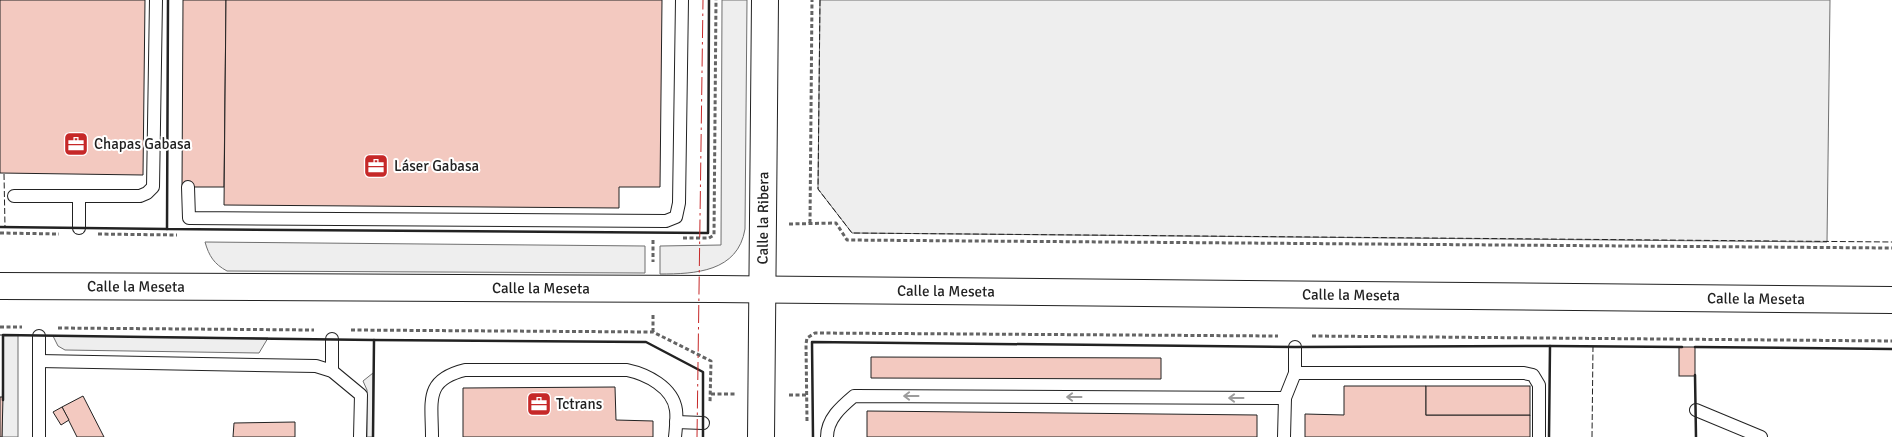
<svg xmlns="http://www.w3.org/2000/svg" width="1892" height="437" viewBox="0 0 1892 437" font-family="Signika,sans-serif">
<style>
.green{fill:#eee;stroke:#6f6f6f}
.building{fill:#f3c9c0;stroke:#222}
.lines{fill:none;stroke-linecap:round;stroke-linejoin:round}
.lane-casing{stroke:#222;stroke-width:14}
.street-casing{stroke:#222;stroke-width:28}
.path{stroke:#646464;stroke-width:3;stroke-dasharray:4 2.5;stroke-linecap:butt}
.lane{stroke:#fff;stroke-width:12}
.street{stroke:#fff;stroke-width:26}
.fence{stroke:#222;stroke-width:1;stroke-dasharray:6 2.5;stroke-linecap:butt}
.wall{stroke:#222;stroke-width:2.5}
.power{stroke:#c62828;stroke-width:1;stroke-dasharray:18 4 2.5 4;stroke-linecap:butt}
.oneway{stroke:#9c9c9c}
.labels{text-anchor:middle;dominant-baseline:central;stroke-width:4;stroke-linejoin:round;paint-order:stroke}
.poi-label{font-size:15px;fill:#222;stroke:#fff;text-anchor:start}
.street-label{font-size:15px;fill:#222;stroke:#fff}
</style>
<rect width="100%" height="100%" fill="#fff"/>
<g class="green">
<path d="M722,0h25l-2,229c-7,43 -50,45 -85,45v-28l61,-1z"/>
<path d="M820,0h1010l-3,242 -975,-9 -34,-44z"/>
<path d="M205,242l440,4v27l-418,-2c-13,-7 -18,-15 -22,-29z"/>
<path d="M3,335h15v102h-16z"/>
<path d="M53,336l215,2 -9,15 -194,-3 -7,-4z"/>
<path d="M373,373v64h-6v-47l-4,-9z"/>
</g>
<g class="building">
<path d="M0,0h145l-2,175 -143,-2z"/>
<path d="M183,0h43l-2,187h-42z"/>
<path d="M226,0h436l-2,187h-41v21l-395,-3z"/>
<rect x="1679" y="347" width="16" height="29"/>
<path d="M871,357l290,1v21l-290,-1z"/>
<path d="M1344,386h82v29h104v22h-225v-23l39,1z"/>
<rect x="1426" y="386" width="104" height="29"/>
<path d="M615,387l1,33 37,1v16h-190v-49z"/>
<path d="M83,396l21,41h-27l-15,-30z"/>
<path d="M0,397h3l-1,40h-2z"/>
<path d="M62,407l7,13 -8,5 -8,-13z"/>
<path d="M867,411l390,4v22h-390z"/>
<path d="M295,422v15h-62l1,-14z"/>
</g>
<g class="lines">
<defs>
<g id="lane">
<path d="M188,187l1,31 477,3 10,-4 3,-14 3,-203"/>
<path d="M14,196h126l7,-3 6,-6 3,-187"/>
<path d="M79,228v-31"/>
<path d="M39,361l277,5 16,5 29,24 -1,42"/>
<path d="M332,371v-32"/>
<path d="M1295,373v-26"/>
<path d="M1696,410l65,27"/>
<path d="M676,422l27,1"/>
<path d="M39,437v-101"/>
<path d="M432,437c0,-36 -8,-57 33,-67h162c19,4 46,17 49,40 1,8 0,18 -1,27"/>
<path d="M827,437c0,-18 14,-30 27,-41l431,2"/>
<path d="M1284,437l1,-39 10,-25h229l9,2 6,10v52"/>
</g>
<g id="street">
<path id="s1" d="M0,286l717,3 1175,11"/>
<path id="s2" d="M761,437l4,-437"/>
</g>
</defs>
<use href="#lane" class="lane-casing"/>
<use href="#street" class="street-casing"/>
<g class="path">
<path d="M810,223l2,-223"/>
<path d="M789,224l47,-1 11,17 1045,8"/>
<path d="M0,233l59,1"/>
<path d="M98,234l79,1"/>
<path d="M683,238h26l5,-3 2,-235"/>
<path d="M653,240v22"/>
<path d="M0,327h22"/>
<path d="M58,328l256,2"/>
<path d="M351,330l302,2 58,29 -1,42"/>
<path d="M653,332v-17"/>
<path d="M1312,336l580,5"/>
<path d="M711,394h24"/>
<path d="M789,395h18"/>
<path d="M807,421l-1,-77 1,-6 8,-5 463,3"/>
</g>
<use href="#lane" class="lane"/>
<use href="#street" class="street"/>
<g class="fence">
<path d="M820,0l-2,189 34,44 1040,9"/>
<path d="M4,174l1,53"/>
<path d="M0,335h3"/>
<path d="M1592,437l1,-91"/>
</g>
<g class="wall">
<path d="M168,0l-1,229 541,4 1,-233"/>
<path d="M0,227l167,2"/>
<path d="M374,340l272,2 57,30v65"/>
<path d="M1550,346l132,1"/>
<path d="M1695,347l197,2"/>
<path d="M1695,375l1,62"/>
<path d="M3,400v-65l371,5 -1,97"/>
<path d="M813,437l-1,-95 483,5 255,-1 -1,91"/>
</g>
<path class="power" d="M697,437l6,-437"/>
</g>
<defs><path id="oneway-shaft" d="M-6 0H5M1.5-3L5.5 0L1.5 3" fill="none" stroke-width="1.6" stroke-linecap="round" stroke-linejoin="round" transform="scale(1.25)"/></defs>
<g class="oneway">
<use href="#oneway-shaft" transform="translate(911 396) rotate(-180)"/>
<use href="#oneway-shaft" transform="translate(1074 397) rotate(-180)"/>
<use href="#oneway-shaft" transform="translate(1236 398) rotate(-180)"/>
</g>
<defs>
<symbol id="office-square" viewBox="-11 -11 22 22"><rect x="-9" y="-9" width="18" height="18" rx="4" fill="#c62828" stroke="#fff"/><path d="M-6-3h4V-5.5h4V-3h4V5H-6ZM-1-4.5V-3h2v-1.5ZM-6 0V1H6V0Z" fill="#fff"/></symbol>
</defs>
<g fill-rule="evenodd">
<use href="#office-square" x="62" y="130" width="28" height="28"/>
<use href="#office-square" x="362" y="152" width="28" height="28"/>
<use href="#office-square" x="525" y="390" width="28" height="28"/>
</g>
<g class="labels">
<g class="poi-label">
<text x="94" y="144">Chapas Gabasa</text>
<text x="394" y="166">Láser Gabasa</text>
<text x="556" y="404">Tctrans</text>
</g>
<g class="street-label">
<text stroke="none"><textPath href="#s2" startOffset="219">Calle la Ribera</textPath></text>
<text stroke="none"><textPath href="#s1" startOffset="136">Calle la Meseta</textPath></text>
<text stroke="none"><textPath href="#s1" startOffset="541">Calle la Meseta</textPath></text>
<text stroke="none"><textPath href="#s1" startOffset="946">Calle la Meseta</textPath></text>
<text stroke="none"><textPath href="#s1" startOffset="1351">Calle la Meseta</textPath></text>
<text stroke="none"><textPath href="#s1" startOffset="1756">Calle la Meseta</textPath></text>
</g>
</g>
</svg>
